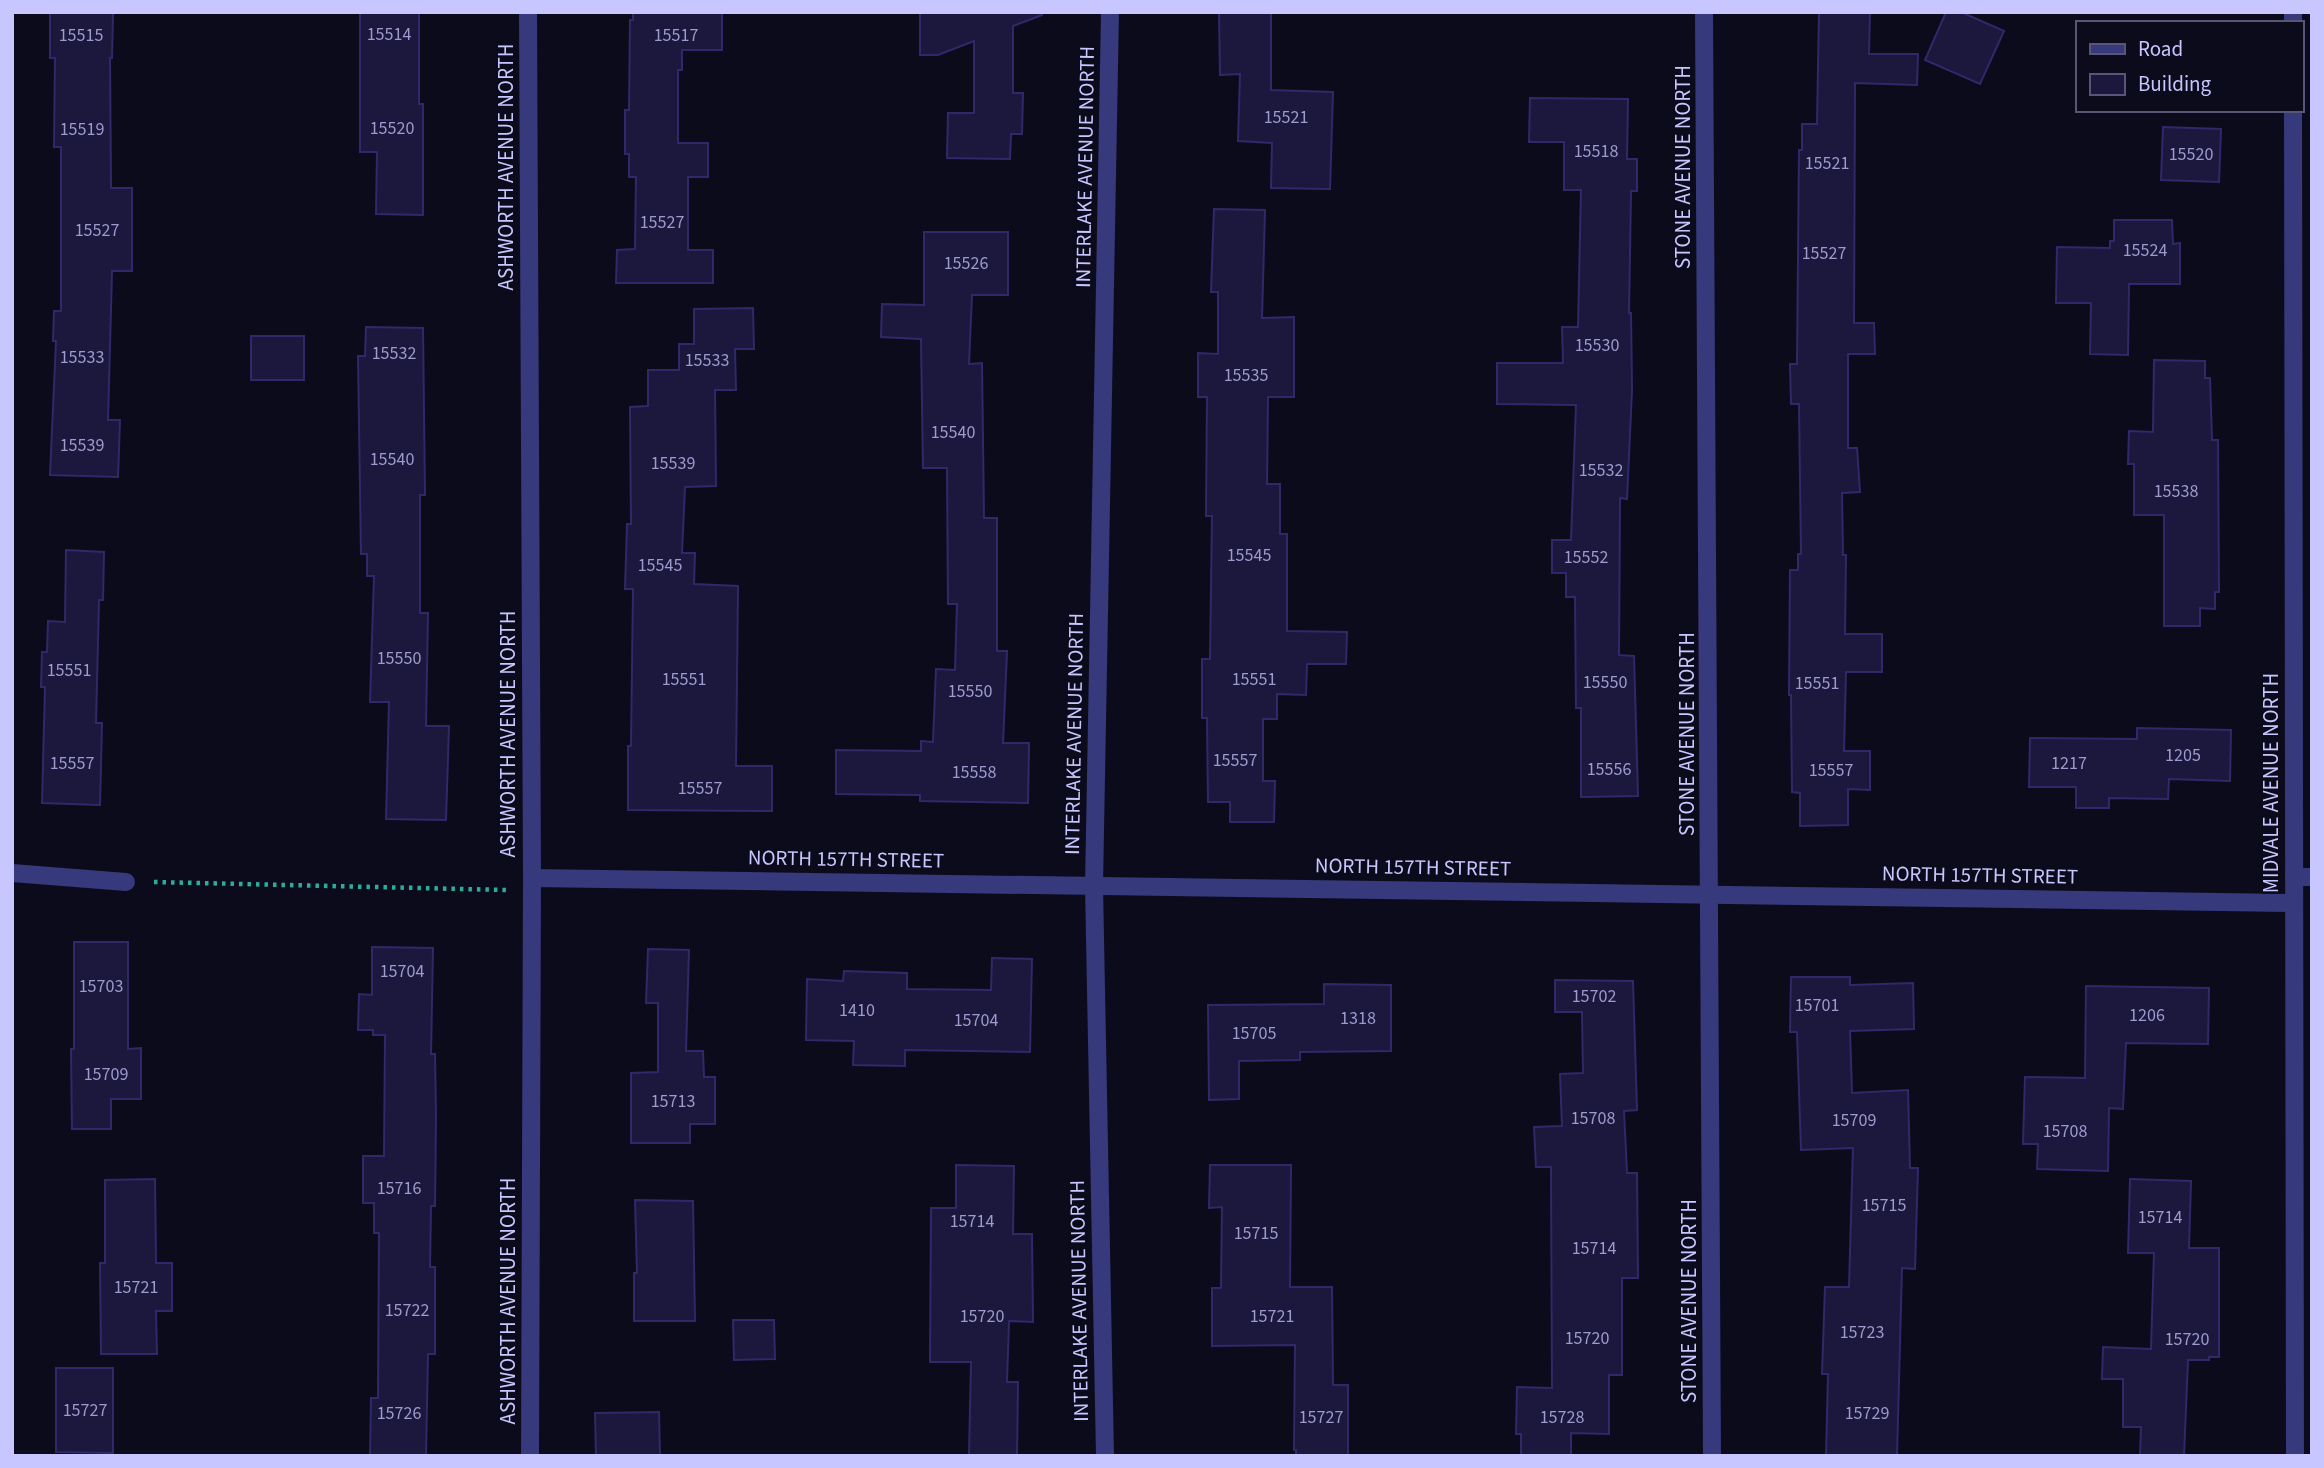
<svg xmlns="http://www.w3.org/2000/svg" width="2324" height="1468" viewBox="0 0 2324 1468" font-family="'Source Sans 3',sans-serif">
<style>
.building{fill:#1b173d;stroke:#302969;stroke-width:2}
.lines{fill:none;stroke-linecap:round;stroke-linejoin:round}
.path{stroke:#2cad9a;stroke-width:4.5;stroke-dasharray:3.5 5;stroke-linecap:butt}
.lane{stroke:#36397b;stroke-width:18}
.street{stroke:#36397b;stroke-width:18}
.labels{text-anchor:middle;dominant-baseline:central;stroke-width:5;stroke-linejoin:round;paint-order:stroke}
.number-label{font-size:18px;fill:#9d9ace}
.street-label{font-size:21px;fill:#c8c6ff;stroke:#0c0b1c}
</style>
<rect width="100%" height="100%" fill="#0c0b1c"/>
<g class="building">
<path d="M50,12h63l-1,46h-2l1,130h21v83h-20l-4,149h12l-2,57 -68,-2 6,-134h-3l1,-30h7v-164h-7l1,-89h-5z"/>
<path d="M360,12h59v92h4v111l-47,-1 1,-62h-17z"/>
<path d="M633,12h89v38h-40v20h-4v73h30v34h-20v73h25v33h-97l1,-33 18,-1 1,-72h-7v-23h-4v-44h4l1,-90h3z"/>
<path d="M920,12h122v3l-29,11v67h10l-1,41h-11l-1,25 -63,-1 1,-45h26v-72l-36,14h-18z"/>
<path d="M1219,12h52v78l62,2 -3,97 -59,-1 1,-45 -34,-2 2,-67 -20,1z"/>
<path d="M1819,12h51l-1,42h49l-1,31 -62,-2 -1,240h20l1,31h-27v94h9l3,44 -18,1 1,62h3l-1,79h37v38h-36l-2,79h26v39l-22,-1v36l-48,1v-33l-8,-1 -1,-97h-2l1,-125h8v-16h3l-2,-150h-8l-1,-40h7l2,-214h3v-26h15z"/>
<path d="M1946,12h15l43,19 -24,53 -55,-24z"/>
<path d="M1530,98l98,1 -1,60h10v32h-6l-2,122h2l1,77 -5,109 -7,-1 -1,157 15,1 4,140 -57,1v-89h-5l-1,-111h-9v-24h-14v-33h19l5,-135 -79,-1v-41h66l-1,-36h16l3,-137h-17v-48h-35z"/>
<path d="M2163,127l58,2 -2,53 -58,-2z"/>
<path d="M1214,209l51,1 -3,108 32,-1v80h-26l-1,87h13v50h7v97l60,1 -1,32h-39l-1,31 -29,-1v25h-14v62h12l-1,41h-44v-20h-22l-1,-84h-5v-59h8l2,-143h-6l1,-119h-9v-44l20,1v-62h-7z"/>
<path d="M2114,220h58l1,24 7,-1v41h-51l-1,71 -38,-1 1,-51h-35l1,-56 53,1v-7h4z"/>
<path d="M924,232h84v63h-36l-3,69 13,-1 2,155h13v133h10l-4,92h26l-1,60 -108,-2v-6l-84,-1v-44l85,1v-10l12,1 3,-73 19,1 2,-66h-9l-1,-136h-24l-2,-129 -40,-2 1,-33 42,1z"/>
<path d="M753,308l1,41h-19l1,41h-21l1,96 -31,1 -3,66h13l-1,31 44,2 -2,180h36v45l-144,-1v-64h3l2,-157h-8l2,-65h4l-1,-117 18,-1v-36h31v-26h15v-35z"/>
<path d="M366,327l57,1 2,167h-5v118h8l-2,113h23l-3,94 -60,-1 3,-117h-19l4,-126h-7v-22h-6l-3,-198h7z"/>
<rect x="251" y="336" width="53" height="44"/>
<path d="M2154,360l51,1v17h5l2,62h6l1,152h-4v17l-15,-1v18h-36v-111h-30v-51h-6l1,-33 24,1z"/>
<path d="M66,550l38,2 -1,48h-4l-3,123h6l-2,82 -58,-2 3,-116h-4l1,-35h5l1,-31 17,1z"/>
<path d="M2137,728l94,2 -1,51 -61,-2 -1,20 -59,-1v10h-33v-21h-47l1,-49 107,1z"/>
<path d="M74,942h54v107l13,-1v51h-30v30h-39l-1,-80h3z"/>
<path d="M372,947l61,1 -2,106h4l1,63 -1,89h-4l-1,61h5v87h-7l-2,102h-56l1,-58h7l1,-165h-5v-30h-11v-47h21l1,-121h-12v-5h-15l1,-36 13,1z"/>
<path d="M648,949l41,1 -3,101h17l1,26h11v47h-25v19h-59v-70l27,-1v-69h-12z"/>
<path d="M992,958l40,1 -2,93 -125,-2v16l-52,-1 1,-24 -48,-1 1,-61 36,2 1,-10 63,2v16l84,1z"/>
<path d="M1791,977h59v8l63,-2 1,46 -64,2 2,62 56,-3 2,78h8l-3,101 -13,-1 -5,188h-71l2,-82h-6l3,-87h24l4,-139 -52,2 -4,-118h-7z"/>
<path d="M1555,980l78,1 4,129 -13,1 3,62h10l1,105h-16v97h-13v59l-38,-1v23h-50v-22h-5l1,-47 35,1 -1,-221h-15l-2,-40 28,-1 -2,-52 23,-1 -1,-61h-27z"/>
<path d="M1324,984l67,1v66l-91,1v8l-61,1v38l-30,1 -1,-95 116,-1z"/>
<path d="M2086,986l123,2 -1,56 -82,-1 -3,66 -14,-1 -1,63 -71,-2 1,-25h-15l2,-67 60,1z"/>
<path d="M956,1165l58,1 -1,68h19l1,88 -24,-1 -2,61h11l-1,74h-48l2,-94h-41l1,-154h25z"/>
<path d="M1210,1165h81l-1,122h42l1,98h15v71h-52v-6h-2l1,-105 -83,1v-58h9l1,-81 -13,1z"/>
<path d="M155,1179l1,84h16v48h-16l1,43h-56l-1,-91h5v-83z"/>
<path d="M2130,1179l61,2 -2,67h30v109h-10v3h-21l-4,96h-44l1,-29h-18v-48h-21l1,-32 48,2 3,-96h-26z"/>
<path d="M635,1200l58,1 2,120h-61v-48h3z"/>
<path d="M733,1320h41l1,39 -41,1z"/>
<path d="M56,1368h57v85l-57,-1z"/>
<path d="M659,1412l1,44h-64l-1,-43z"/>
</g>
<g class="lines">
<path class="path" d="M154,882l352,8"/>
<g class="lane">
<path d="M12,873l114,9"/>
<path d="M2294,877h18"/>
</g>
<g class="street">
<path d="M528,12l4,866 -2,578"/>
<path d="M1704,12l8,1444"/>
<path d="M2293,12v11"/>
<path d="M2293,110l2,1346"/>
<path d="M532,878l1762,25"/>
<path d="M1105,1456l-11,-570 16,-874"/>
</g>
</g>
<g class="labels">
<g class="number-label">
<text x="389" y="34">15514</text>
<text x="81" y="35">15515</text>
<text x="676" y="35">15517</text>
<text x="1286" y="117">15521</text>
<text x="392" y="128">15520</text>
<text x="82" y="129">15519</text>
<text x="1596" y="151">15518</text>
<text x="2191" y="154">15520</text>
<text x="1827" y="163">15521</text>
<text x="662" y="222">15527</text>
<text x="97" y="230">15527</text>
<text x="2145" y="250">15524</text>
<text x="1824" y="253">15527</text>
<text x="966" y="263">15526</text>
<text x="1597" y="345">15530</text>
<text x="394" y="353">15532</text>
<text x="82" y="357">15533</text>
<text x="707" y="360">15533</text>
<text x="1246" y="375">15535</text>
<text x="953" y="432">15540</text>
<text x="82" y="445">15539</text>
<text x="392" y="459">15540</text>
<text x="673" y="463">15539</text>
<text x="1601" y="470">15532</text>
<text x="2176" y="491">15538</text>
<text x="1249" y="555">15545</text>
<text x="1586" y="557">15552</text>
<text x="660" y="565">15545</text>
<text x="399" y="658">15550</text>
<text x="69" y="670">15551</text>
<text x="684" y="679">15551</text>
<text x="1254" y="679">15551</text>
<text x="1605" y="682">15550</text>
<text x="1817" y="683">15551</text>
<text x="970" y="691">15550</text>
<text x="2183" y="755">1205</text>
<text x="1235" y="760">15557</text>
<text x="72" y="763">15557</text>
<text x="2069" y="763">1217</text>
<text x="1609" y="769">15556</text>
<text x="1831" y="770">15557</text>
<text x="974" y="772">15558</text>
<text x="700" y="788">15557</text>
<text x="402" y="971">15704</text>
<text x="101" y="986">15703</text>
<text x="1594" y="996">15702</text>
<text x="1817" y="1005">15701</text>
<text x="857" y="1010">1410</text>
<text x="2147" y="1015">1206</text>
<text x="1358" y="1018">1318</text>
<text x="976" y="1020">15704</text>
<text x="1254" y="1033">15705</text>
<text x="106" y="1074">15709</text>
<text x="673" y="1101">15713</text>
<text x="1593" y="1118">15708</text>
<text x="1854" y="1120">15709</text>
<text x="2065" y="1131">15708</text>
<text x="399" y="1188">15716</text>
<text x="1884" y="1205">15715</text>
<text x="2160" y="1217">15714</text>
<text x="972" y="1221">15714</text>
<text x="1256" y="1233">15715</text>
<text x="1594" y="1248">15714</text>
<text x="136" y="1287">15721</text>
<text x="407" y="1310">15722</text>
<text x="982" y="1316">15720</text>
<text x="1272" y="1316">15721</text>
<text x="1862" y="1332">15723</text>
<text x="1587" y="1338">15720</text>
<text x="2187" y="1339">15720</text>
<text x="85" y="1410">15727</text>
<text x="399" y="1413">15726</text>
<text x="1867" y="1413">15729</text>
<text x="1321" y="1417">15727</text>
<text x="1562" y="1417">15728</text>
</g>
<g class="street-label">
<text transform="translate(506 167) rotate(-90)">ASHWORTH AVENUE NORTH</text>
<text transform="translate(1085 167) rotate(-89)">INTERLAKE AVENUE NORTH</text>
<text transform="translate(1683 167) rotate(-90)">STONE AVENUE NORTH</text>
<text transform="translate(508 734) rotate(-90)">ASHWORTH AVENUE NORTH</text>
<text transform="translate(1074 734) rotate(-89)">INTERLAKE AVENUE NORTH</text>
<text transform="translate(1687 734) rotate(-90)">STONE AVENUE NORTH</text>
<text transform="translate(2271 783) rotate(-90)">MIDVALE AVENUE NORTH</text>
<text transform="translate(846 859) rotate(1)">NORTH 157TH STREET</text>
<text transform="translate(1413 867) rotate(1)">NORTH 157TH STREET</text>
<text transform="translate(1980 875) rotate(1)">NORTH 157TH STREET</text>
<text transform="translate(508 1301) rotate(-90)">ASHWORTH AVENUE NORTH</text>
<text transform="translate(1079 1301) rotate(-91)">INTERLAKE AVENUE NORTH</text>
<text transform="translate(1689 1301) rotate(-90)">STONE AVENUE NORTH</text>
</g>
</g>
<rect width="2324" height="1468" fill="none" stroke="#c8c6ff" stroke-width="28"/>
<rect x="2076" y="21" width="228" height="91" fill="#0c0b1c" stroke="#575677" stroke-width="2"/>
<rect x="2090" y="44" width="35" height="10" fill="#36397b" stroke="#575677" stroke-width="2"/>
<text x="2138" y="56" font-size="21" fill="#c8c6ff">Road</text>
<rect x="2090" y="74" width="35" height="21" fill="#1b173d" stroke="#575677" stroke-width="2"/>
<text x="2138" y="91" font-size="21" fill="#c8c6ff">Building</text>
</svg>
